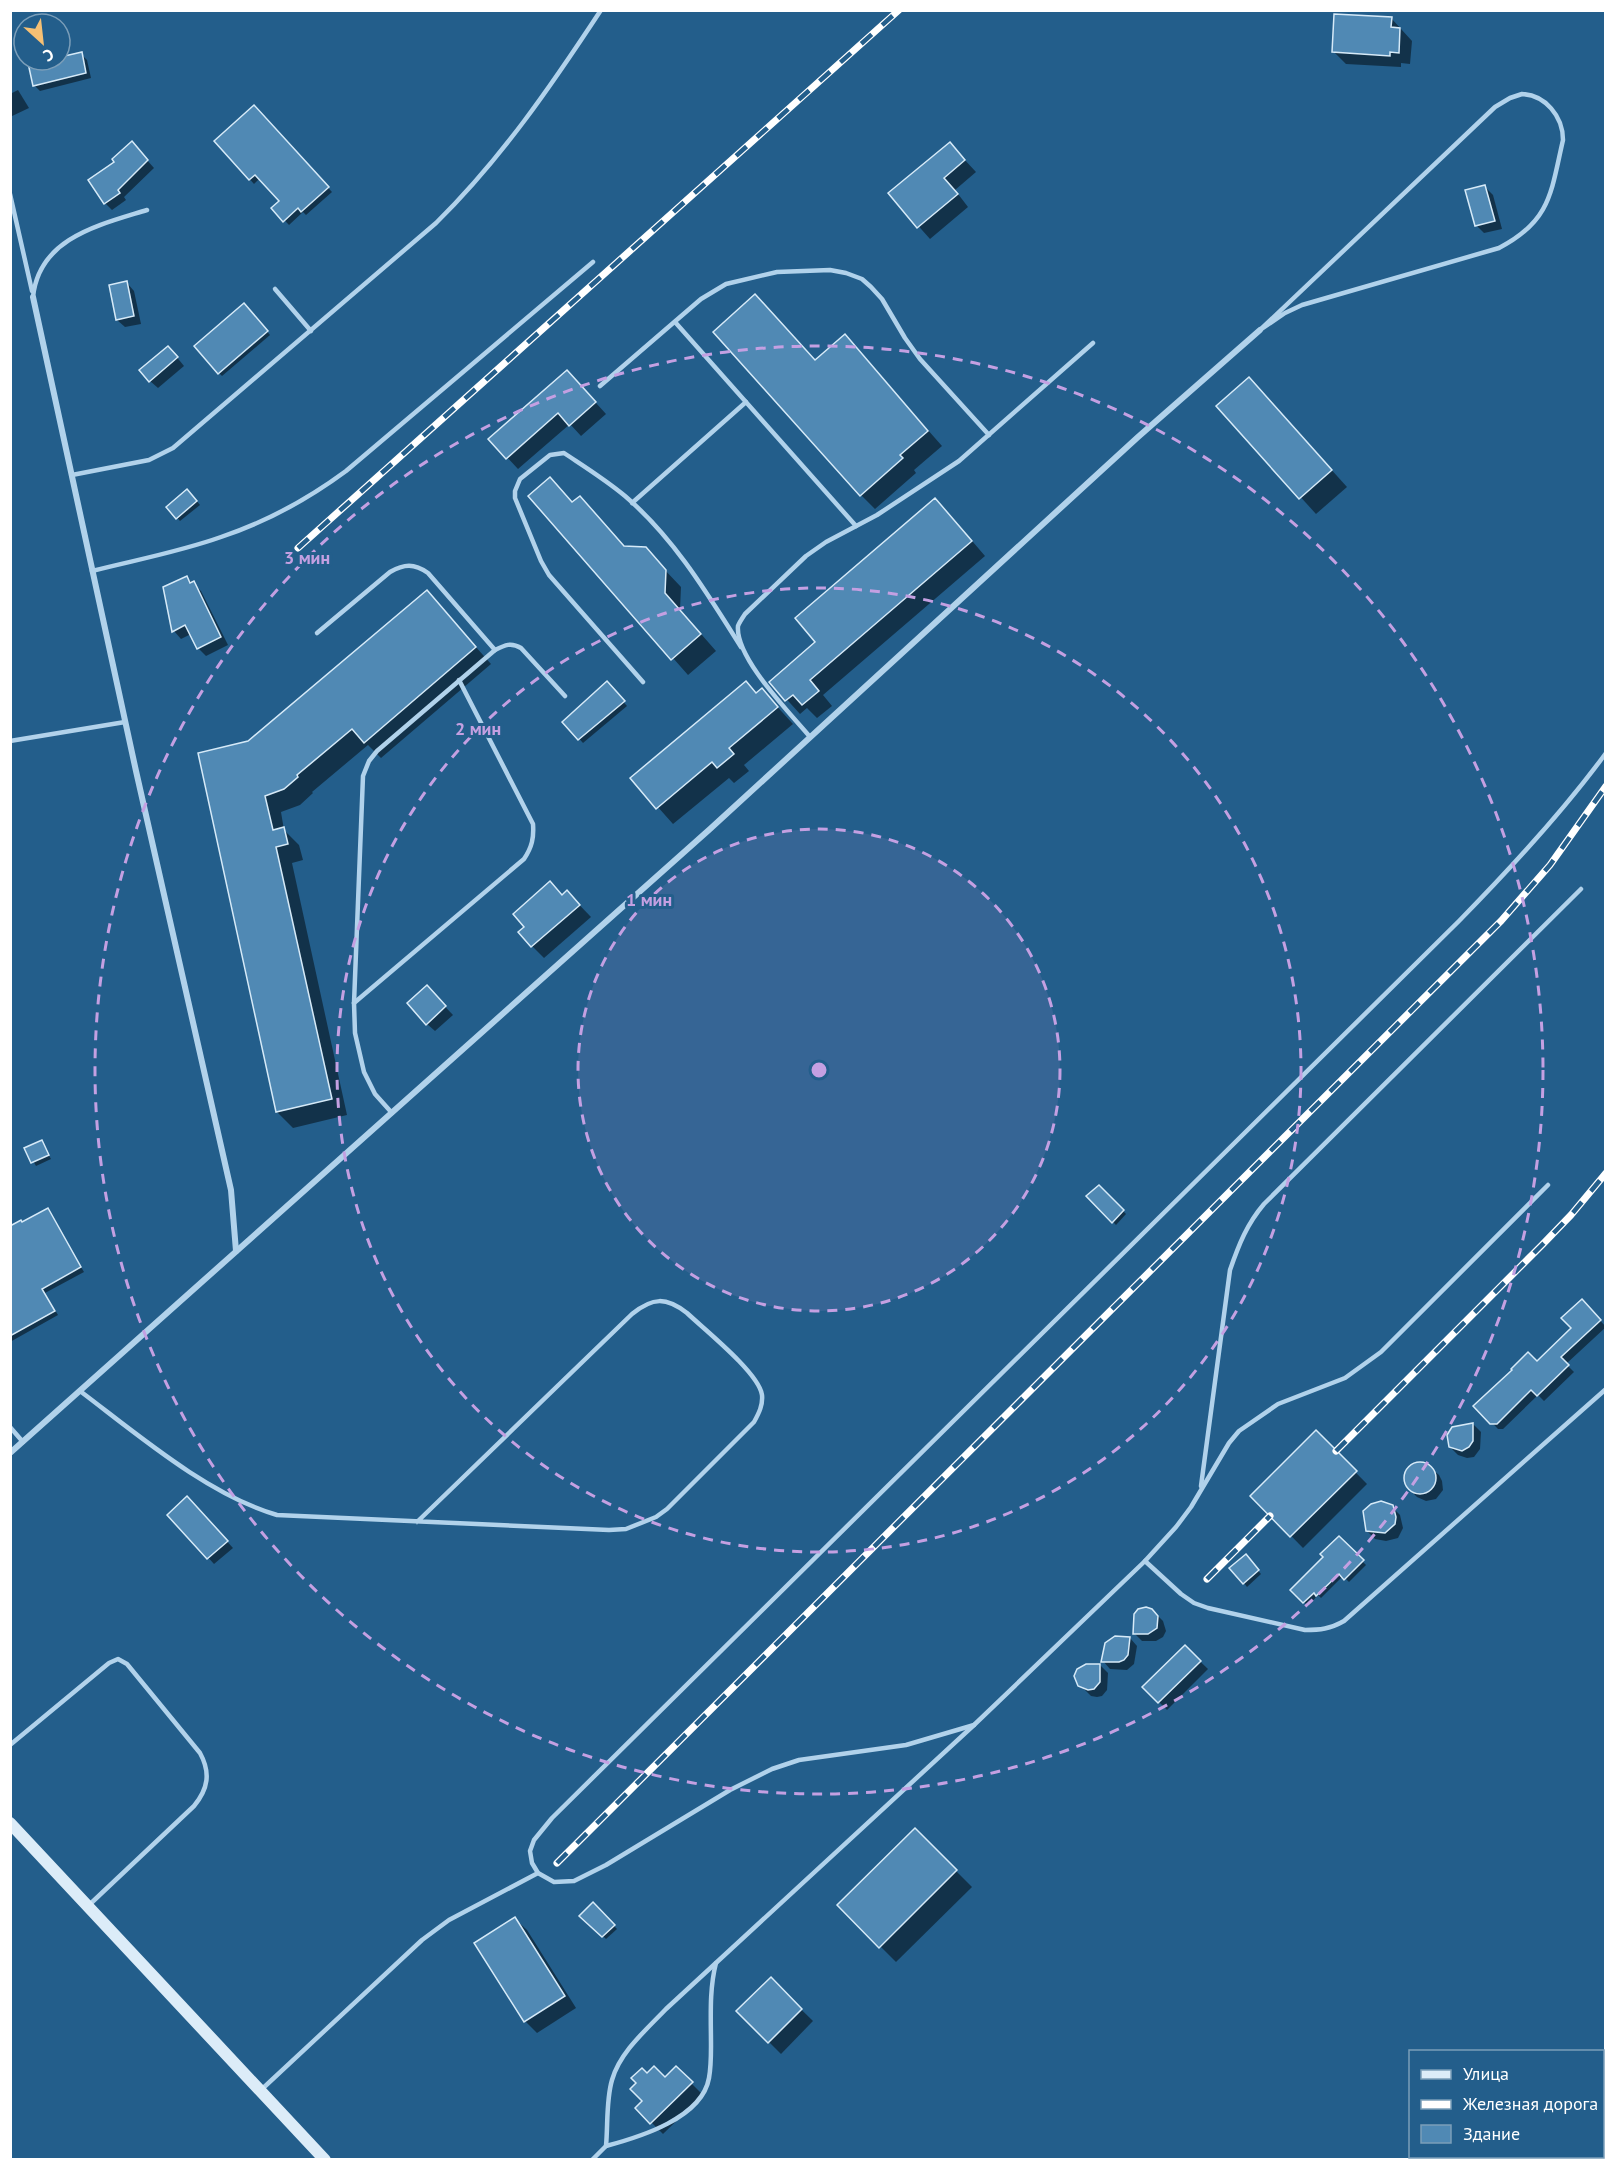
<svg xmlns="http://www.w3.org/2000/svg" width="1616" height="2170" viewBox="0 0 1616 2170" font-family="'PT Sans',sans-serif">
<style>
.shadow{fill:#0007}
.building{fill:#5089b4;stroke:#d6eaf8;stroke-width:1.5}
.lines{fill:none;stroke-linecap:round;stroke-linejoin:round}
.service{stroke:#b1d2eb;stroke-width:4.5}
.minor{stroke:#b1d2eb;stroke-width:6}
.secondary{stroke:#dcecf8;stroke-width:12}
.rail-casing{stroke:#fff;stroke-width:7}
.rail{stroke:#235e8b;stroke-width:4.5;stroke-dasharray:14;stroke-linecap:butt}
.ring{fill:none;stroke:#c4a0e2;stroke-width:3;stroke-dasharray:10 8}
.centre{fill:#c4a0e2;stroke:#235e8b;stroke-width:3}
.ring-label{font-size:18px;text-anchor:middle;font-weight:bold;fill:#c4a0e2;stroke:#235e8b;stroke-width:6;stroke-linejoin:round;paint-order:stroke}
</style>
<rect width="100%" height="100%" fill="#235e8b"/>
<g class="shadow">
<path d="M1391,18l21,23 -2,23 -9,-1v4l-55,-3 -12,-12z"/>
<path d="M81,54l6,6 4,18 -51,13 -6,-6 17,-25h9v-2z"/>
<path d="M18,90l11,18 -19,9v-23z"/>
<path d="M254,107l78,85 -26,23 -3,-3 -14,13 -16,-17 8,-7 -21,-23 -6,6 -38,-43z"/>
<path d="M950,144l26,28 -21,18 13,17 -38,32 -40,-45z"/>
<path d="M138,150l16,18 -30,29 2,3 -14,10 -7,-7z"/>
<path d="M1485,187l8,8 9,34 -18,4 -8,-8z"/>
<path d="M127,283l7,8 7,33 -16,3 -8,-7z"/>
<path d="M755,296l61,65 29,-25 97,110 -28,24 2,3 -41,36 -14,-14z"/>
<path d="M247,308l23,27 -48,41 -3,-3z"/>
<path d="M175,355l9,11 -26,22 -8,-7z"/>
<path d="M578,383l28,31 -25,22 -11,-12 -52,45 -28,-30z"/>
<path d="M1264,395l83,92 -31,27 -98,-108z"/>
<path d="M191,494l9,11 -20,16 -12,-14z"/>
<path d="M530,496l43,7 7,-5 45,49 20,2 36,38 -1,23 36,41 -28,24z"/>
<path d="M949,514l36,42 -162,139 9,11 -15,12 -10,-10 -7,6 -29,-32 46,-40z"/>
<path d="M187,578l14,13 27,54 -22,11 -8,-8 -7,-14 -10,5 -7,-8z"/>
<path d="M427,592l64,72 -110,94 -13,-13 -56,47 1,1 -13,12 -19,7 3,18 15,15 4,15 -11,3 55,252 -54,13 -16,-16 -28,-369z"/>
<path d="M607,683l20,23 -44,37 -19,-21z"/>
<path d="M762,690l31,34 -49,41 5,6 -15,12 -5,-5 -56,46 -41,-46z"/>
<path d="M567,892l24,25 -47,41 -12,-12 31,-50z"/>
<path d="M434,995l19,20 -18,16 -8,-7z"/>
<path d="M41,1142l10,17 -15,7 -10,-18z"/>
<path d="M1099,1187l27,27 -10,11 -27,-29z"/>
<path d="M47,1210l37,62 -39,21 13,22 -48,27v-112z"/>
<path d="M1582,1301l24,26 -40,37 8,8 -30,29 -6,-6 -35,34h-5l-22,-23 61,-43 36,-35z"/>
<path d="M1473,1424l8,8 -1,17 -6,8 -7,1 -9,-3 -8,-8z"/>
<path d="M1316,1432l51,52 -64,64 -51,-52z"/>
<path d="M1414,1464h12l13,11 3,6 1,9 -7,9 -10,2 -9,-4 -8,-8 -3,-14 2,-6z"/>
<path d="M193,1504l40,44 -19,16 -44,-49z"/>
<path d="M1392,1507l8,8 3,13 -5,10 -12,3 -11,-2 -8,-8z"/>
<path d="M1339,1538l27,27 -17,17 -6,-6 -22,22 -3,-3 -10,11 -16,-16 32,-32z"/>
<path d="M1249,1560l12,14 -14,13 -3,-4z"/>
<path d="M1155,1613l8,8 3,10 -3,6 -7,4h-14l-8,-8z"/>
<path d="M1130,1638l7,8 -3,18 -7,6 -17,-1 -7,-8z"/>
<path d="M1185,1647l23,22 -41,41 -23,-23z"/>
<path d="M1100,1665l8,8 -1,17 -5,6 -5,1 -6,-1 -8,-8z"/>
<path d="M915,1830l57,57 -76,75 -57,-57z"/>
<path d="M593,1904l24,25 -11,10 -25,-23z"/>
<path d="M515,1919l12,11 49,78 -39,25 -12,-12z"/>
<path d="M771,1980l42,41 -32,33 -43,-43z"/>
<path d="M676,2068l27,27 -40,39 -26,-26z"/>
</g>
<g class="building">
<path d="M1334,14l58,3 -1,10 9,1 -1,25 -9,-1v4l-58,-4z"/>
<path d="M82,52l4,21 -53,13 -5,-23 13,-3h19v-3z"/>
<path d="M254,105l75,82 -28,25 -3,-4 -15,14 -12,-14 8,-7 -24,-26 -6,5 -35,-39z"/>
<path d="M132,141l16,19 -30,30 2,3 -16,11 -16,-24 26,-18 -2,-3z"/>
<path d="M950,142l15,18 -21,18 14,16 -41,34 -29,-35z"/>
<path d="M1485,185l10,36 -20,5 -10,-36z"/>
<path d="M127,281l7,35 -18,4 -7,-35z"/>
<path d="M755,294l60,66 30,-26 83,97 -28,24 3,3 -43,38 -147,-164z"/>
<path d="M244,303l24,28 -50,43 -24,-28z"/>
<path d="M168,346l10,11 -29,25 -10,-12z"/>
<path d="M567,370l29,32 -27,24 -11,-13 -52,46 -18,-20z"/>
<path d="M1249,377l83,93 -33,29 -83,-93z"/>
<path d="M550,477l22,25 8,-6 44,50 22,1 20,23 -1,23 36,41 -30,26 -143,-164z"/>
<path d="M187,489l10,12 -21,18 -10,-12z"/>
<path d="M935,498l37,43 -162,139 9,11 -17,14 -9,-10 -8,6 -16,-19 46,-40 -20,-24z"/>
<path d="M187,576l3,7 4,-2 27,56 -24,12 -12,-24 -13,7 -9,-45z"/>
<path d="M427,590l49,57 -112,96 -12,-14 -55,46 1,2 -14,12 -19,7 8,34 11,-3 4,17 -12,3 56,252 -56,13 -78,-359 50,-12z"/>
<path d="M607,681l18,20 -47,39 -16,-18z"/>
<path d="M746,681l10,12 6,-5 16,19 -49,41 5,6 -17,14 -5,-6 -56,47 -26,-31z"/>
<path d="M550,881l12,14 5,-5 13,15 -49,42 -13,-15 6,-5 -11,-13z"/>
<path d="M427,985l19,21 -20,19 -19,-22z"/>
<path d="M42,1140l7,15 -18,8 -7,-15z"/>
<path d="M1099,1185l25,25 -12,13 -26,-27z"/>
<path d="M48,1208l33,59 -39,22 13,22 -45,25v-110l11,-6 1,2z"/>
<path d="M1582,1299l19,21 -40,37 8,8 -32,31 -6,-6 -34,34h-7l-17,-18 39,-36 -1,-1 17,-17 9,9 34,-33 -10,-10z"/>
<path d="M1473,1423v18l-4,6 -7,4 -13,-4 -2,-12 5,-8z"/>
<path d="M1316,1430l41,41 -67,66 -40,-41z"/>
<circle cx="1420" cy="1478" r="16"/>
<path d="M187,1496l41,45 -21,18 -40,-44z"/>
<path d="M1381,1501l12,4 3,12 -1,7 -10,9 -19,-2 -3,-20 8,-7z"/>
<path d="M1339,1536l25,24 -20,20 -5,-6 -23,22 -2,-3 -11,10 -13,-13 33,-33 -3,-3z"/>
<path d="M1246,1554l13,16 -16,14 -14,-16z"/>
<path d="M1146,1607l6,2 6,7 -1,12 -9,6h-15l1,-20 4,-5z"/>
<path d="M1115,1636l15,1 -2,18 -4,5 -5,2h-18l4,-19z"/>
<path d="M1185,1645l16,16 -43,42 -16,-16z"/>
<path d="M1086,1664h14v18l-6,7 -6,1 -10,-4 -4,-10 3,-7z"/>
<path d="M915,1828l42,42 -78,78 -42,-43z"/>
<path d="M593,1902l22,23 -13,12 -23,-21z"/>
<path d="M515,1917l50,79 -41,26 -50,-79z"/>
<path d="M771,1977l31,32 -34,34 -32,-32z"/>
<path d="M654,2066l11,11 11,-11 17,16 -43,42 -15,-16 7,-7 -12,-12 6,-6 -5,-5 11,-10 5,5z"/>
</g>
<g class="lines">
<g class="service">
<path d="M1522,94c23,1 41,22 41,46 -12,52 -12,81 -64,108l-197,57 -17,8 -25,17 235,-223 15,-9z"/>
<path d="M10,194l22,97"/>
<path d="M275,289l36,42"/>
<path d="M33,297c6,-59 66,-72 114,-87"/>
<path d="M675,322l181,204"/>
<path d="M600,386l101,-87 25,-15 51,-12 53,-2 16,3 16,6 9,8 11,12 23,39 15,21 69,76"/>
<path d="M72,475l77,-15 24,-12 263,-225c65,-64 115,-137 165,-213"/>
<path d="M632,503l114,-101"/>
<path d="M92,571c43,-11 87,-19 129,-34 45,-15 87,-38 125,-66l247,-209"/>
<path d="M317,633l73,-61c14,-8 24,-9 38,1l67,77"/>
<path d="M643,682l-94,-107 -8,-14 -26,-63v-7l5,-12 30,-24 14,-2c21,14 42,27 61,43 49,42 82,97 116,151"/>
<path d="M810,737c-19,-23 -75,-79 -72,-111 1,-3 5,-9 7,-12l61,-58 20,-14 51,-27 82,-54 134,-118"/>
<path d="M10,741l115,-19"/>
<path d="M354,1003l170,-144c8,-12 10,-21 9,-35l-74,-144"/>
<path d="M392,1113l-17,-19 -11,-22 -9,-39 -1,-30 9,-227 6,-15 8,-10 118,-101c10,-5 16,-8 26,-2l44,48"/>
<path d="M80,1391c57,43 128,104 197,124l332,15 17,-1 30,-12 11,-8 87,-87c5,-9 9,-17 8,-27 -3,-22 -57,-65 -75,-82 -21,-16 -34,-16 -55,1l-215,208"/>
<path d="M10,1427l13,15"/>
<path d="M1201,1486l29,-216c9,-26 17,-46 34,-66l317,-315"/>
<path d="M1145,1561l36,33 13,9 14,5 97,22c15,0 25,-1 39,-9l262,-232"/>
<path d="M974,1725l-68,20 -107,15 -27,9 -42,21 -124,75 -32,16 -20,1 -16,-9 -6,-10 -2,-12 4,-11 18,-22 907,-897c52,-53 103,-108 147,-168"/>
<path d="M10,1745l99,-82 9,-4 9,5 73,89c11,20 8,36 -6,53l-106,100"/>
<path d="M261,2090l161,-150 27,-20 89,-47"/>
<path d="M606,2146c34,-9 96,-28 103,-68 2,-11 2,-22 2,-32 0,-28 -2,-56 5,-83"/>
<path d="M592,2160l14,-14c2,-21 0,-46 6,-66 8,-28 34,-50 54,-71l308,-284 171,-164 31,-34 15,-20 38,-64 10,-12 39,-27 67,-26 36,-26 167,-167"/>
</g>
<g class="minor">
<path d="M33,297l103,474 95,419 5,61"/>
<path d="M10,1453l700,-624 428,-392 122,-107"/>
</g>
<path class="secondary" d="M10,1823l315,337"/>
<defs>
<g id="rail">
<path d="M298,548l601,-538"/>
<path d="M1336,1451l207,-207 28,-29 35,-42"/>
<path d="M1207,1579l63,-63"/>
<path d="M557,1863l944,-942 49,-56 56,-79"/>
</g>
</defs>
<use href="#rail" class="rail-casing"/>
<use href="#rail" class="rail"/>
</g>
<circle cx="819" cy="1070" r="241" fill="#c4a0e2" fill-opacity=".12"/>
<g class="ring">
<circle cx="819" cy="1070" r="241"/>
<circle cx="819" cy="1070" r="482"/>
<circle cx="819" cy="1070" r="724"/>
</g>
<circle cx="819" cy="1070" r="9" class="centre"/>
<g class="ring-label">
<text x="307" y="564">3 мин</text>
<text x="478" y="735">2 мин</text>
<text x="649" y="906">1 мин</text>
</g>
<rect width="1616" height="2170" fill="none" stroke="#ffffff" stroke-width="24"/>
<rect x="1409" y="2050" width="195" height="108" fill="#235e8b" stroke="#7b9eb9" stroke-width="1.5"/>
<rect x="1421" y="2070" width="30" height="9" fill="#dcecf8" stroke="#7b9eb9" stroke-width="1.5"/>
<text x="1463" y="2080" font-size="18" fill="#ffffff">Улица</text>
<rect x="1421" y="2100" width="30" height="9" fill="#ffffff" stroke="#7b9eb9" stroke-width="1.5"/>
<text x="1463" y="2110" font-size="18" fill="#ffffff">Железная дорога</text>
<rect x="1421" y="2125" width="30" height="18" fill="#5089b4" stroke="#7b9eb9" stroke-width="1.5"/>
<text x="1463" y="2140" font-size="18" fill="#ffffff">Здание</text>
<g transform="translate(42 42) rotate(153)"><circle r="28" fill="#235e8b" stroke="#7b9eb9" stroke-width="1.5"/>
<path d="M0-4.5L10 22L0 15L-10 22Z" fill="#f6c074"/>
<text y="-9" font-size="16" font-weight="bold" text-anchor="middle" fill="#ffffff">С</text>
</g>
</svg>
